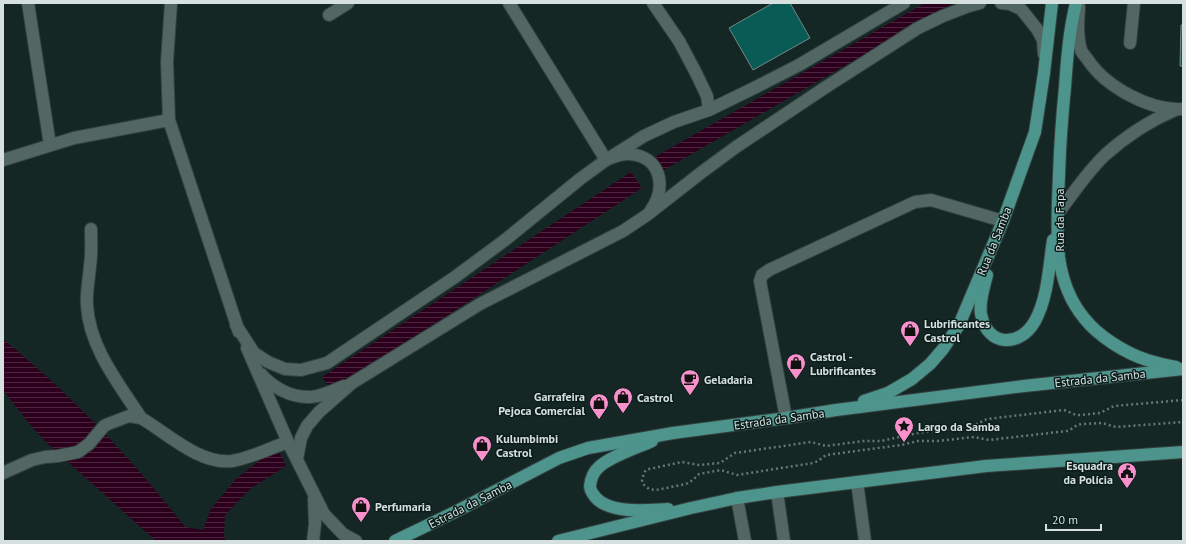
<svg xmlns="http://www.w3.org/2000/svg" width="1186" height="544" viewBox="0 0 1186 544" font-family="'PT Sans',sans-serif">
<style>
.water{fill:url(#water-rules)}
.building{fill:#095c56;stroke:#748885}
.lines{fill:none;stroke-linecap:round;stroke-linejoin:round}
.minor-casing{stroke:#344140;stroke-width:14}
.major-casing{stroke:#344140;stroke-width:14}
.path{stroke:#687775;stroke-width:2.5;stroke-dasharray:2 3;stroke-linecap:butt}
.minor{stroke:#526663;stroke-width:12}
.major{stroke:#4d948c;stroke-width:12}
.labels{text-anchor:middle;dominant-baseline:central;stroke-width:3;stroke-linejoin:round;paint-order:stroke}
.street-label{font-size:12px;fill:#d5e0df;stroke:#0b1d1b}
.poi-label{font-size:12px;font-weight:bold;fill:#d5e0df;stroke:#0b1d1b;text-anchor:start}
</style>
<defs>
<pattern id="water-rules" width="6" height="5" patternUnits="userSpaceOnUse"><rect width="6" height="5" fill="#2c001c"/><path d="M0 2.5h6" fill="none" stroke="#4a253d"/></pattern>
</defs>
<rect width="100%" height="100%" fill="#142724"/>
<g class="water">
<path d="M925,3h29l-292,168 -7,-14z"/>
<path d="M631,172l11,16 -310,203 -10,-14z"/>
<path d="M3,339c69,57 127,117 182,188l18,3 8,-21 26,-31 40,-31 9,19 -36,23 -25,26 -1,20 2,6h-70l-108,-97 -16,-17 -29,-37z"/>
</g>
<g class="building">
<path d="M773,3h17l20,35 -57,32 -24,-42z"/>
<path d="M1181,25h2v41h-3z"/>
</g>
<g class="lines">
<defs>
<g id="minor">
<path d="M28,3l22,142"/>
<path d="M171,3l-4,59 2,58 70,212"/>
<path d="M509,3l97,157c9,-4 19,-8 30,-5 27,6 29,36 15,55"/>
<path d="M653,3l26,38 16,30 12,25 2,14"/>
<path d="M1001,3l9,1 11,5 16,20 6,11 1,14"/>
<path d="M1079,7c-1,14 -2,29 2,43 1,3 5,7 7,10 18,27 62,51 95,49"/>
<path d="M329,15l19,-12"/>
<path d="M1130,43l4,-40"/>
<path d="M3,160l71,-22 95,-18"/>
<path d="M1058,213c15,-19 29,-41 47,-58 20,-18 44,-34 70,-45"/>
<path d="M91,229c0,12 1,25 -1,37 -1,13 -4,26 -3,39 2,42 32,79 54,113"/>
<path d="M236,325l18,28 14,9 17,7 16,1 26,-7 128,-86 50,-37 75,-61 26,-19 38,-24 30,-14 35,-12 47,-23 43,-22 105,-62"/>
<path d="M247,348l41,94 36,72 19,20 13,7"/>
<path d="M261,374c11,13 29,23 47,23 10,1 26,-7 36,-11"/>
<path d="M786,418l-26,-137 2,-6 7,-5 146,-68 16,-2 72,21"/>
<path d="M297,459l4,-21 6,-12 12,-14 33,-29 128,-79 143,-73 24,-16 55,-43 34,-25 90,-60 92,-59 25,-12 26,-10 11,-3"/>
<path d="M3,473l29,-13 13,-3 13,-1 20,-4 11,-8 15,-18 4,-2 21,-8 12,2c26,15 59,47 91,43 19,-3 38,-13 56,-19"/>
<path d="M857,482l8,59"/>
<path d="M777,492l7,49"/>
<path d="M737,498l8,43"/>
<path d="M313,541l2,-17 -1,-25"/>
</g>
<g id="major">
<path d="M1076,3c-7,28 -9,56 -11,84 -3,30 -5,59 -6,88 -1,27 -3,55 0,82 3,22 11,44 25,61 14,18 41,35 63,42 9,3 19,5 29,7"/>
<path d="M987,275c-3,12 -8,27 -6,39 6,33 39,34 54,7 13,-24 14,-55 18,-81"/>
<path d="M864,401l24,-8 24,-14 18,-15 13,-15 16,-24 44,-104 32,-89 9,-59 8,-70"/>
<path d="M652,441c-15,7 -41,15 -53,26 -6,5 -8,11 -9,19 0,4 1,5 3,8 13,21 53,16 75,15"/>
<path d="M395,541l60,-29 104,-54 29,-10 85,-15 113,-15 50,-8 188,-24 159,-17"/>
<path d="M558,541l133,-33 46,-10 40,-6 209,-26 197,-14"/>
</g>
</defs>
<use href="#minor" class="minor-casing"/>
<use href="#major" class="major-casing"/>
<path class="path" d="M1183,400l-69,6 -14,7 -19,2h-5l-12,-5 -77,9 -14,7 -55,7 -37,8h-18l-37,5 -15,-4 -76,11 -15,10 -11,1 -10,1 -17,-3 -33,7 -3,1 -2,3 -2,7 1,4 6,5 7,1 30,-6 7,-4 6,-6 22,-4 16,5 76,-12 5,-2 8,-6 75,-10 17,-4h19l37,-4 15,3 78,-9 3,-1 7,-5 5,-1 20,-1 14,4 67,-5"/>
<use href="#minor" class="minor"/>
<use href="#major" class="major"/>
</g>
<defs>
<symbol id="shop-pin" viewBox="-11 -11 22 30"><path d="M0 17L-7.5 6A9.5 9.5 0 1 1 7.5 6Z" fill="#f890cc" stroke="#0b1d1b"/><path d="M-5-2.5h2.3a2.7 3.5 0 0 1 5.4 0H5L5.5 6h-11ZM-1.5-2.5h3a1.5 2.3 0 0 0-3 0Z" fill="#111"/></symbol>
<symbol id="cafe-pin" viewBox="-11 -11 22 30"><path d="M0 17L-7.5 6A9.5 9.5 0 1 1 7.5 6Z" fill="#f890cc" stroke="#0b1d1b"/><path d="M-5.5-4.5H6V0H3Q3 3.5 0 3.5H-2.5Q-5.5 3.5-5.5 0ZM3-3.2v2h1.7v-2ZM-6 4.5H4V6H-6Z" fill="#111"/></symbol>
<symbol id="sight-pin" viewBox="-11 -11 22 30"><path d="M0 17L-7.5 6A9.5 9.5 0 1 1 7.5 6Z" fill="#f890cc" stroke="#0b1d1b"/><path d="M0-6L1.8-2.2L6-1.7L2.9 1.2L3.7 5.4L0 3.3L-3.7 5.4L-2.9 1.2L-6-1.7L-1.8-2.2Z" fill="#111"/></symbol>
<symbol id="civic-pin" viewBox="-11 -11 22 30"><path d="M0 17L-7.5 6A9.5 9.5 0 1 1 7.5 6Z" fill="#f890cc" stroke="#0b1d1b"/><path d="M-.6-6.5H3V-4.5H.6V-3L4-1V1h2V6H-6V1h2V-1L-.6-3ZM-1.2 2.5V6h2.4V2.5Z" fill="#111"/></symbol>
</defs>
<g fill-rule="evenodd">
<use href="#shop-pin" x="899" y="319" width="22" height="30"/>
<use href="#shop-pin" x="785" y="352" width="22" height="30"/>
<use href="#cafe-pin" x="679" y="368" width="22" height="30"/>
<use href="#shop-pin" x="612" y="386" width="22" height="30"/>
<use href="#shop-pin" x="588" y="392" width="22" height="30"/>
<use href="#sight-pin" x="893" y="415" width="22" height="30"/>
<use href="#shop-pin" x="471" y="434" width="22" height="30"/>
<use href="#civic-pin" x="1116" y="461" width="22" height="30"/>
<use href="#shop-pin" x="350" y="495" width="22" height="30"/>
</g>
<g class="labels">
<g class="street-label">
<text transform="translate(1059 220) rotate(-90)">Rua da Fapa</text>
<text transform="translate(994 241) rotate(-68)">Rua da Samba</text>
<text transform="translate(1100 378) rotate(-6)">Estrada da Samba</text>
<text transform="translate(779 419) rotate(-8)">Estrada da Samba</text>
<text transform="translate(470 504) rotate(-27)">Estrada da Samba</text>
</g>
<g class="poi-label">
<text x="924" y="323">Lubrificantes<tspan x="924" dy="14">Castrol</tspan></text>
<text x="810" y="356">Castrol -<tspan x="810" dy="14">Lubrificantes</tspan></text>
<text x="704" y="379">Geladaria</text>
<text x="585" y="396" text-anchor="end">Garrafeira<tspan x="585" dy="14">Pejoca Comercial</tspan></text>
<text x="637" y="397">Castrol</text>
<text x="918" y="426">Largo da Samba</text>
<text x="496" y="438">Kulumbimbi<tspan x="496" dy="14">Castrol</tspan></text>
<text x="1113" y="465" text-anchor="end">Esquadra<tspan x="1113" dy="14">da Polícia</tspan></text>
<text x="375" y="506">Perfumaria</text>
</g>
</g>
<rect width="1186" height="544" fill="none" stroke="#d5e0df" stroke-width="8"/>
<path d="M1046 524v6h55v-6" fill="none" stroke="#d5e0df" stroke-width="2"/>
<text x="1052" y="524" font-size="12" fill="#d5e0df" stroke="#0b1d1b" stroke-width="3" paint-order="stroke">20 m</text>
</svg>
